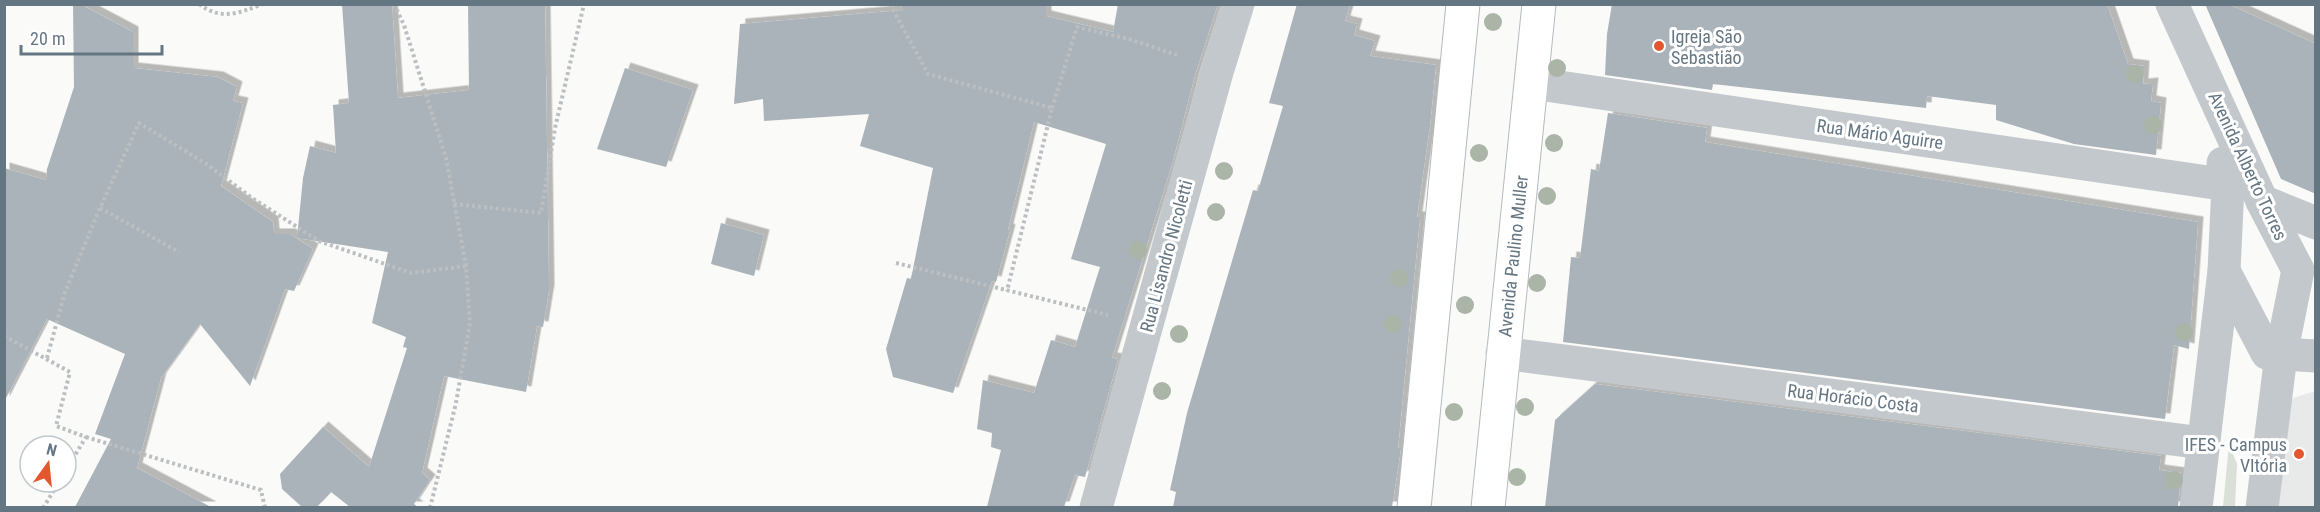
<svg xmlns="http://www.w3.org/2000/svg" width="2320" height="512" viewBox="0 0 2320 512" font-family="'Roboto Condensed',sans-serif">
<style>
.built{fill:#e8e9e9}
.green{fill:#dadfd7}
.building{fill:#aab3b9;filter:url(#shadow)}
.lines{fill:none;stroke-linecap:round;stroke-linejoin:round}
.secondary-casing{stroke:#b3babf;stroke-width:35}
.path{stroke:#bbbfc2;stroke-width:4;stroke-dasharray:3 3;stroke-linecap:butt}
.street{stroke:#c3c8cc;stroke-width:33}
.secondary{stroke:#fff;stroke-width:33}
.tree{fill:#aab4a7}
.poi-dot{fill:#e4572e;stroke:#fff;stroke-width:2}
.labels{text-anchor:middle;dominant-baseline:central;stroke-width:6;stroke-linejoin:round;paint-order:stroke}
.poi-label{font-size:18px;fill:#657683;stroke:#fff;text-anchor:start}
.street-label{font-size:18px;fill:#657683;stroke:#fff}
</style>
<defs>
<filter id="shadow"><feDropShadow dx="5.5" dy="-5.5" stdDeviation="0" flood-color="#0004"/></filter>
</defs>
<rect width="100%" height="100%" fill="#fafaf8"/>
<path class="built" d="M2315,391v116l-37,1 9,-108z"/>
<path class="green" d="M2229,444l8,20 -2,43h-12z"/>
<g class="building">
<path d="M73,4h7l53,28v36l85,9 19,10 -4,14 10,2 -22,83 52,36 1,12h16l23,15 -19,42 -9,-2 -35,97 -50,-62 -39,54 -24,90 74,39h-136l36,-68 -16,-5 30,-80 -78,-35 -43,83v-234l42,12 1,-11 27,-82z"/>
<path d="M342,4h50l6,94 71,-8 -1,-86h77l4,286 -6,37 -6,-1 -11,66 -82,-16 -22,97 8,7 -16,24 4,3h-68l-19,-15 -14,15h-15l-20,-18 -2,-15 43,-47 46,40 38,-119 -4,-1 3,-10 -34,-14 16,-71 -91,-14 6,-60 7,-32 26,7 -3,-48 16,-2z"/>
<path d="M900,4h146v12l67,16 5,-28h100l-23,71 -23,89 -60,194 6,1 -33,118 -10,-2 -11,32h-77l14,-57 -10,-3 1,-14 -15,-4 6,-49 51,13 17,-53 24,7 25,-80 -29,-8 35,-115 -72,-22 -26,107 2,1 -14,52 -4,-1 -39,112 -60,-16 -7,-28 21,-71 4,1 22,-111 -73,-22 9,-32 -105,7 -1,-22 -29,5 6,-80 163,-14z"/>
<path d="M1297,4h53l-5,17 12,3 -3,11 21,6 -5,15 66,9 -6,60 -13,92h3l-22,231h3l-9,59h-219l3,-15 -6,-2 17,-77 66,-223 5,1 25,-85 -14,-3z"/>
<path d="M1612,4h495l21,60 16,2 -1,18 10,-1 -2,18 10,2 -5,52 -82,-11 -78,-24v-15l-69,-9 -1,12 -213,-24 -1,6 -107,-15 2,-41z"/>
<path d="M2205,4h23l88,40v150l-35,-15z"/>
<path d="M625,68l68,22 -27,77 -69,-18z"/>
<path d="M1608,113l99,15 -2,14 493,80 -9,127 -15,-4 -9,74 -602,-77 8,-85 9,1 11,-89 8,2z"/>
<path d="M721,223l43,12 -10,41 -43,-12z"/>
<path d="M1595,384l566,72 -2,14 22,3 -3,34h-633l10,-87z"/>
</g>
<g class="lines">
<defs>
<g id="secondary">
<path d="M1414,508l49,-504"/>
<path d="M1488,508l51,-504"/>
</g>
</defs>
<use href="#secondary" class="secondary-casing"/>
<g class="path">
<path d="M199,4c23,17 39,9 64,0"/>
<path d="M394,4l10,21 42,133 20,108 4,57 -14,80 -26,105"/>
<path d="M890,4l38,70 124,34 -45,183"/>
<path d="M1052,108l25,-81 52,12 51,17"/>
<path d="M454,204l87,9 14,-85 29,-124"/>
<path d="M100,208l79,44"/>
<path d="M896,263l212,52"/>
<path d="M4,336l66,36 -14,54 30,11 -20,33"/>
<path d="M47,358l18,-66 35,-84 39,-85 66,40 47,35 67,43 92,32 55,-7"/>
<path d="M86,437l175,53 4,18"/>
<path d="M43,508l16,-26"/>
</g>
<g class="street">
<path d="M2172,4l90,197 36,69 -17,85 -19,153"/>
<path d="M1532,83l696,102"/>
<path d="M2262,201l54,22"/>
<path d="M2224,271l43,82 49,3"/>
<path d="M1502,353l701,90"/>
<path d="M1096,508l121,-436 21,-68"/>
<path d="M2196,508l28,-237 4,-86 -5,-22"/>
</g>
<use href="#secondary" class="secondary"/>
</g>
<g class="tree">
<circle cx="1493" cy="22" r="9"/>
<circle cx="1557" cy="68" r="9"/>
<circle cx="2135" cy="74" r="9"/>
<circle cx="2153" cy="125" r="9"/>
<circle cx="1554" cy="143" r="9"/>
<circle cx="1479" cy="153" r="9"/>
<circle cx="1224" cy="171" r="9"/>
<circle cx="1547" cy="196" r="9"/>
<circle cx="1216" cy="212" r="9"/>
<circle cx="1138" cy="250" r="9"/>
<circle cx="1399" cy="278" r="9"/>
<circle cx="1537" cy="283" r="9"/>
<circle cx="1465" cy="305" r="9"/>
<circle cx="1393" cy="324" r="9"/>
<circle cx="2184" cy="332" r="9"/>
<circle cx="1179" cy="334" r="9"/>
<circle cx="1162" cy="391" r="9"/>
<circle cx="1525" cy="407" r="9"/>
<circle cx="1454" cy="412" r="9"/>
<circle cx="1517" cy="477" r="9"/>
<circle cx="2174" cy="480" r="9"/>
</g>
<g class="poi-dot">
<circle cx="1659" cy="46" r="6"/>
<circle cx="2299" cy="454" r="6"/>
</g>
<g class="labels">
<g class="poi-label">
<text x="1671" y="36">Igreja São<tspan x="1671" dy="21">Sebastião</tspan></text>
<text x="2287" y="444" text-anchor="end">IFES - Campus<tspan x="2287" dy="21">VItória</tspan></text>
</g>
<g class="street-label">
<text transform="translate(1880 134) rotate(8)">Rua Mário Aguirre</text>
<text transform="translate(2248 166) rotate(65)">Avenida Alberto Torres</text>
<text transform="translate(1166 256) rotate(-75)">Rua Lisandro Nicoletti</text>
<text transform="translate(1513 256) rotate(-84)">Avenida Paulino Muller</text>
<text transform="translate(1853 398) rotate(7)">Rua Horácio Costa</text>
</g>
</g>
<rect width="2320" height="512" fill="none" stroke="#657683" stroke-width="12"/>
<g transform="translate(48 464) rotate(15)"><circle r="28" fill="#ffffff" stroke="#c1c8cd" stroke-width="1.5"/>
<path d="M0-4.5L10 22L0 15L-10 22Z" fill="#e4572e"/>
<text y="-9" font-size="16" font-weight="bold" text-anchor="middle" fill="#657683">N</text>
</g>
<path d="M21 45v9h141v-9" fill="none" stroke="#657683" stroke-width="3"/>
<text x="30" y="45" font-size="18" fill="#657683" stroke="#ffffff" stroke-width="4.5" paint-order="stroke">20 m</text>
</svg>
